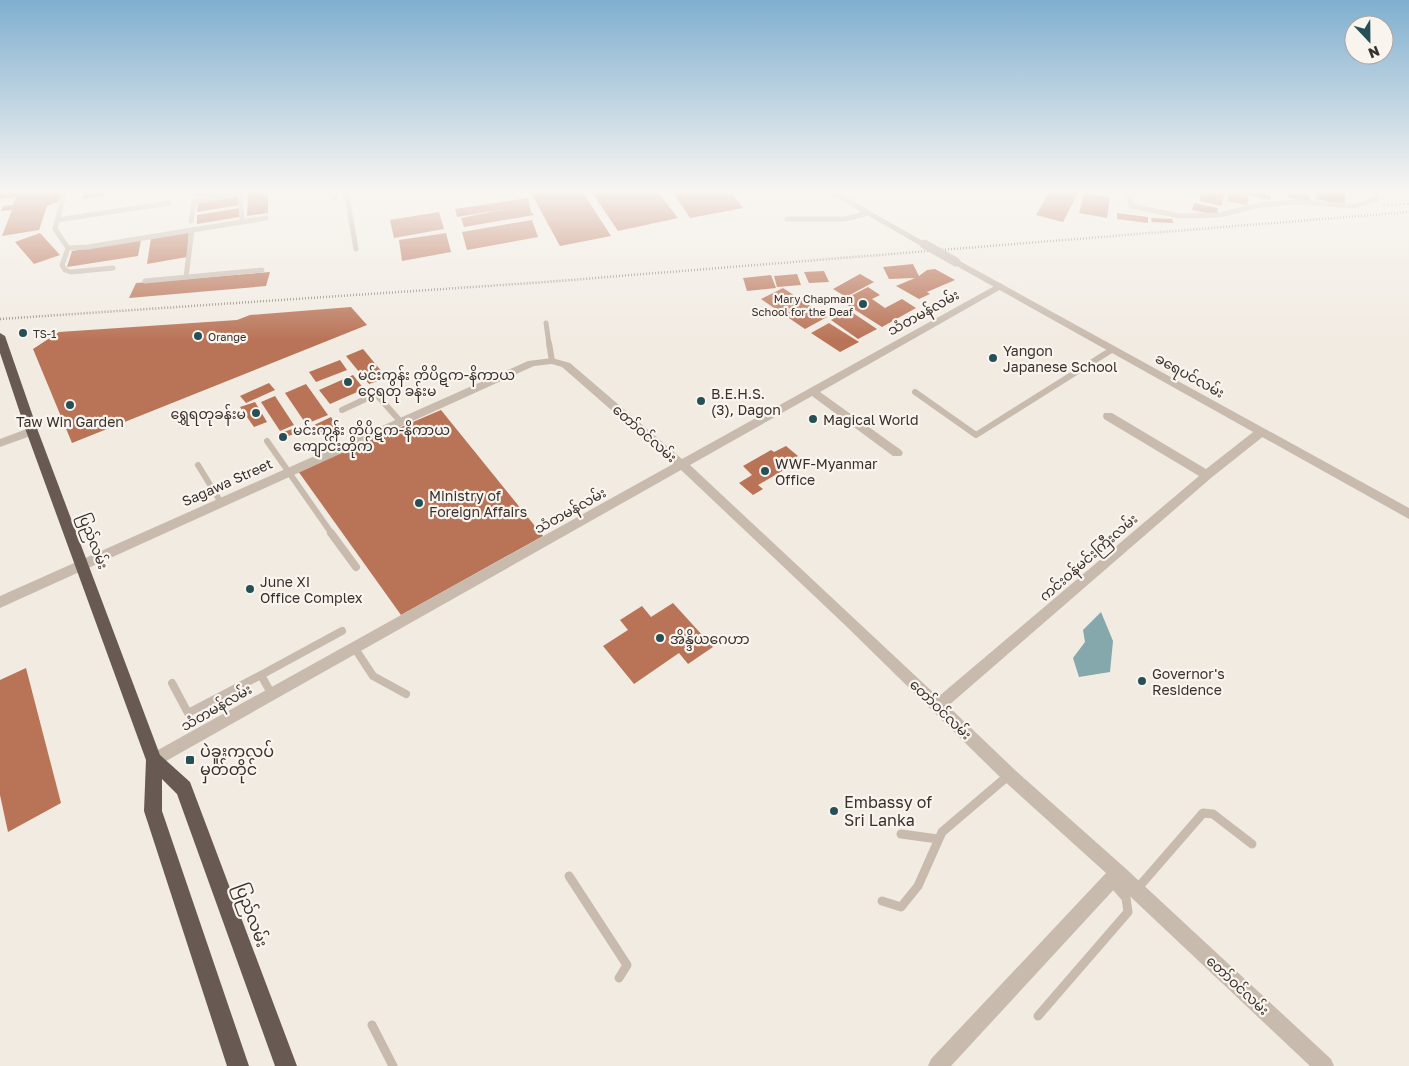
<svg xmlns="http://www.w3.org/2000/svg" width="1409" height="1066" viewBox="0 0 1409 1066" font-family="'Golos Text','Noto Sans Myanmar',sans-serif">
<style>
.water{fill:#84a8ab}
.building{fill:#b97458}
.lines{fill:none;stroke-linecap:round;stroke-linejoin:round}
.path{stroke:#b4a699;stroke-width:2;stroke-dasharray:2 2;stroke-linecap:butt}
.service-far3{stroke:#c8bbae;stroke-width:5}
.service-far2{stroke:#c8bbae;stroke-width:6}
.service-far1{stroke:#c8bbae;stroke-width:8}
.service{stroke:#c8bbae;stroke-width:9}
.minor{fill:#c8bbae;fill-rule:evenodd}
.tertiary{fill:#c8bbae;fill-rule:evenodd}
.trunk{fill:#685a52;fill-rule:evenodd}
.rail{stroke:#38302c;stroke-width:2.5;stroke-dasharray:0.5 2.5;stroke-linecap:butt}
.tertiary-bridge{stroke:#c8bbae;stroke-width:9}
.poi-dot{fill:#265055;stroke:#f9f4ee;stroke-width:2}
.labels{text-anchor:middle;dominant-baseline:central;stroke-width:4.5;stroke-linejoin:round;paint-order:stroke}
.far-poi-label{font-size:11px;fill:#38302c;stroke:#f9f4ee;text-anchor:start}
.street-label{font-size:14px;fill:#38302c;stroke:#f9f4ee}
.poi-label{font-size:14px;fill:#38302c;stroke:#f9f4ee;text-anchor:start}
.near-poi-label{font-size:16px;fill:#38302c;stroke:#f9f4ee;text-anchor:start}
.near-street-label{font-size:16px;fill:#38302c;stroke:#f9f4ee}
</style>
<rect width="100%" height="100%" fill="#f1ebe2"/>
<path class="water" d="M1101,612l12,29 -3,31 -31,5 -6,-19 12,-16 -2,-12z"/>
<g class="building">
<path d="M0,191h55l8,1 -5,10 -11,4 -8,24 -37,6 10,-26 -11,1 2,-5 10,-1 3,-8 -16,2z"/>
<path d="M84,191h22l-2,5 -22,3z"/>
<path d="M200,191h31v1l-32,5z"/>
<path d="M248,191h20v22l-21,3z"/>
<path d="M540,191h42l29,45 -51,10 -29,-53z"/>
<path d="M591,191h66l21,27 -60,13z"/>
<path d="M672,191h58l13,17 -53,10z"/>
<path d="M1050,191h29l-16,31 -27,-7z"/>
<path d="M1202,191l23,2 -4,13 -22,-5z"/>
<path d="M1229,191h43l-2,9z"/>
<path d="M1289,191l21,4v7l-22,-4z"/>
<path d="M1317,191h28v14l-29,-6z"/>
<path d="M1084,193l26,4 -3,21 -28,-5z"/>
<path d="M1229,193l20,4 -2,8 -20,-4z"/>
<path d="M240,196l-1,9 -42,7 1,-9z"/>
<path d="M528,198l3,14 3,3 -70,12 -3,-9 45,-9 -49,8 -2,-8z"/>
<path d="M1194,203l24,5 -1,7 -25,-5z"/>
<path d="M239,208v9l-42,7v-9z"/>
<path d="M439,212l5,17 -50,9 -4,-18z"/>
<path d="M1117,213l31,4v6l-31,-4z"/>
<path d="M1151,218l21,1 1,4 -21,-1z"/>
<path d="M532,220l6,17 -71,13 -5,-18z"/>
<path d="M189,231l-2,26 -40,7 4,-26z"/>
<path d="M40,233l20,22 -26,9 -19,-22z"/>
<path d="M446,233l5,19 -49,9 -3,-21z"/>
<path d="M141,240l-3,16 -71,11 5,-16z"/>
<path d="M913,264l6,12 8,-6 8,-1 20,11 -28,12 3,2 -11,5 -23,-13 19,-8 -26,1 -6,-12z"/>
<path d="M824,271l5,11 -20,1 -5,-11z"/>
<path d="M270,272l-4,14 -137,12 7,-15z"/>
<path d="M797,274l4,11 -24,2 -3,-11z"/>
<path d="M860,274l14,8 -28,15 -13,-8z"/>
<path d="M771,275l5,13 -29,3 -4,-13z"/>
<path d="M868,287l12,8 -8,4 13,9 17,-9 14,9 -34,19 -41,-26z"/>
<path d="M783,288l44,29 -22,12 -44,-30z"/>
<path d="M351,307l16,18 -295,118 -39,-94 26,-17 178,-12 13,-5z"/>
<path d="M850,311l27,18 -19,10 -27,-19z"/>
<path d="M829,323l30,19 -19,10 -29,-19z"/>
<path d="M363,349l24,29 -18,6 -23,-28z"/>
<path d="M340,360l7,10 -31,12 -7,-10z"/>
<path d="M353,375l11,14 -34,15 -11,-14z"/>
<path d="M269,383l6,7 -29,13 -6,-7z"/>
<path d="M306,384l22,31 -22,9 -21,-31z"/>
<path d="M275,396l19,29 -14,6 -19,-29z"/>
<path d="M255,402l12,20 -13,5 -14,-20z"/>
<path d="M441,410l102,126 -142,79 -103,-144z"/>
<path d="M331,417l6,9 -21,9 -6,-8z"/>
<path d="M292,429l2,5 -14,5 -2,-5z"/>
<path d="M786,446l12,10 -13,7 4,4 -31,18 5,4 -10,6 -14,-12 13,-8 -9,-9 28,-16 3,2z"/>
<path d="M673,603l40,44 -25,17 -9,-11 -45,31 -31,-38 25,-16 -8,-10 22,-14 9,11z"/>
<path d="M26,668l35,135 -53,29 -8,-37v-115z"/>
</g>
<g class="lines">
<path class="path" d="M1383,205l26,-1"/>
<g class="service-far3">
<path d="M65,191l-10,38 13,19 20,-1 178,-29"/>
<path d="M335,191v7"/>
<path d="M346,191l10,58"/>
<path d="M1124,191l6,6 1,9 49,10 40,-1 39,-10 36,-3 60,4 21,-7 1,-8"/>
<path d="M787,219h58l23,-6"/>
<path d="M57,220l112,-17"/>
<path d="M191,221l3,-19 46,-8 2,28"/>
<path d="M68,248l-6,17 3,5 6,2 42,-4"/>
<path d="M186,277l6,-47"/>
<path d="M145,281l117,-11"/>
<path d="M546,323l3,21"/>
</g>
<g class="service-far2">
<path d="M549,343l3,18"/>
<path d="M915,392l61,43 137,-86"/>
<path d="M342,410l34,-16 24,27"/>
<path d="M267,441l65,93"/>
<path d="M198,465l22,36"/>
</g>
<g class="service-far1">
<path d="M331,533l25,34"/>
<path d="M354,647l19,29 33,18"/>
<path d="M172,683l16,30 73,-38"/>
<path d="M271,693l-10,-18 81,-44"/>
</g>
<g class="service">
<path d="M901,834l37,5"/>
<path d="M569,876l58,89 -8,13"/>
<path d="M1137,889l66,-76 10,1 39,30"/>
<path d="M882,901l19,6 17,-21 24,-54 67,-57"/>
<path d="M1038,1016l90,-104 -2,-14 -15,-17"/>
<path d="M372,1025l21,41"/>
</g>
<g class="minor">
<path d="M1000,283l5,3 -2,2 -183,104 81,58 2,3 -2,3h-8l-81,-60 -122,69 248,232 261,-221 -95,-57 -1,-3 1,-3h8l94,56 51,-40h8l2,3 -2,3 -54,43 -263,228 67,64 109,97 207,192 3,7h-24l-192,-181 -167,181h-23l3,-7 175,-186 -103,-93 -157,-154 -165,-156 -522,295 -5,2 -5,-2 -3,-5 3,-5 524,-291 -111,-97 -10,-3 -18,2 -534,242v-12l528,-235 24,-3 18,5 112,96z"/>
<path d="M32,427l6,4 -2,3 -36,13v-8z"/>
</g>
<g class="tertiary">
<path d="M825,191h10l93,53 -7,2z"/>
<path d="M956,259l453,249v11l-456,-255 -1,-2z"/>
</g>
<path class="trunk" d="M0,333l5,3 33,95 122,324 30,27 107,284h-22l-98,-272 -15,-15v32l87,255h-22l-83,-255 2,-51 -120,-329 -26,-78z"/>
<path class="rail" d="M0,319l546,-37 863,-70"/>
<path class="tertiary-bridge" d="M924,244l32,18"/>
</g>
<linearGradient id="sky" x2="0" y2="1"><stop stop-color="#80afd0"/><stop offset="0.56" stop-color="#f9f6f2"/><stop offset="1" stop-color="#f9f6f2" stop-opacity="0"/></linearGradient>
<rect width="1409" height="340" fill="url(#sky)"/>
<g class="poi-dot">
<circle cx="863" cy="304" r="5"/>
<circle cx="23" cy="333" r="5"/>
<circle cx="198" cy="336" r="5"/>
<circle cx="993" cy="358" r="5"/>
<circle cx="348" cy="382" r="5"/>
<circle cx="701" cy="401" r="5"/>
<circle cx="70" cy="405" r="5"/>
<circle cx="256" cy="413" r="5"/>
<circle cx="813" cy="419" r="5"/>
<circle cx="283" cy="437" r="5"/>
<circle cx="765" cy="471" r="5"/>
<circle cx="419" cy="503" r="5"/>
<circle cx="250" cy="589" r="5"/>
<circle cx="660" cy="638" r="5"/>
<circle cx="1142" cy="681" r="5"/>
<rect x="185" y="755" width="10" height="10" rx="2.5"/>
<circle cx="834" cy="811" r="5"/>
</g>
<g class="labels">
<g class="far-poi-label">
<text x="853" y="298" text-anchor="end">Mary Chapman<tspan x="853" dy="13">School for the Deaf</tspan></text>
<text x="33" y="333">TS-1</text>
<text x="208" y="336">Orange</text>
</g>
<g class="street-label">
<text transform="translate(923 312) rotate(-29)">သံတမန်လမ်း</text>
<text transform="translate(1190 375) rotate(29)">ခရေပင်လမ်း</text>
<text transform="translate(645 433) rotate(41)">တော်ဝင်လမ်း</text>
<text transform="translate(227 482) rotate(-24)">Sagawa Street</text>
<text transform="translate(570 510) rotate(-29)">သံတမန်လမ်း</text>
<text transform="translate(94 541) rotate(69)">ပြည်လမ်း</text>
<text transform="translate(1088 557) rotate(-41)">ကင်းဝန်မင်းကြီးလမ်း</text>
<text transform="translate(216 707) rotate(-30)">သံတမန်လမ်း</text>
<text transform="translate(941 709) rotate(44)">တော်ဝင်လမ်း</text>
<text transform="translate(1238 985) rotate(43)">တော်ဝင်လမ်း</text>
</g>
<g class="poi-label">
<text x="1003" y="350">Yangon<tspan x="1003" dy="16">Japanese School</tspan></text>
<text x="358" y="374">မင်းကွန်း တိပိဋက-နိကာယ<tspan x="358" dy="16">ငွေရတု ခန်းမ</tspan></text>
<text x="711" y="393">B.E.H.S.<tspan x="711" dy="16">(3), Dagon</tspan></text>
<text x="246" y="413" text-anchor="end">ရွှေရတုခန်းမ</text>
<text x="823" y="419">Magical World</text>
<text x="70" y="421" text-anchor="middle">Taw Win Garden</text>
<text x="293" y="429">မင်းကွန်း တိပိဋက-နိကာယ<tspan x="293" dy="16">ကျောင်းတိုက်</tspan></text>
<text x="775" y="463">WWF-Myanmar<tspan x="775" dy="16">Office</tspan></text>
<text x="429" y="495">Ministry of<tspan x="429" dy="16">Foreign Affairs</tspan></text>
<text x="260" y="581">June XI<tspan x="260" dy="16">Office Complex</tspan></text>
<text x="670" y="638">အိန္ဒိယဂေဟာ</text>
<text x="1152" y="673">Governor's<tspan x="1152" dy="16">Residence</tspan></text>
</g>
<g class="near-poi-label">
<text x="200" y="751">ပဲခူးကလပ်<tspan x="200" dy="18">မှတ်တိုင်</tspan></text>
<text x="844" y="802">Embassy of<tspan x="844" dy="18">Sri Lanka</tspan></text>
</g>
<g class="near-street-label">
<text transform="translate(252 915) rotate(70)">ပြည်လမ်း</text>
</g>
</g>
<g transform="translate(1369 40) rotate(158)"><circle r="24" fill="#f9f4ee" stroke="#aca6a0"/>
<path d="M0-4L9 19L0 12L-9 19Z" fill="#265055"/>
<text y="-8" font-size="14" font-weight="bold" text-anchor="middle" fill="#38302c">N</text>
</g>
</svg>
